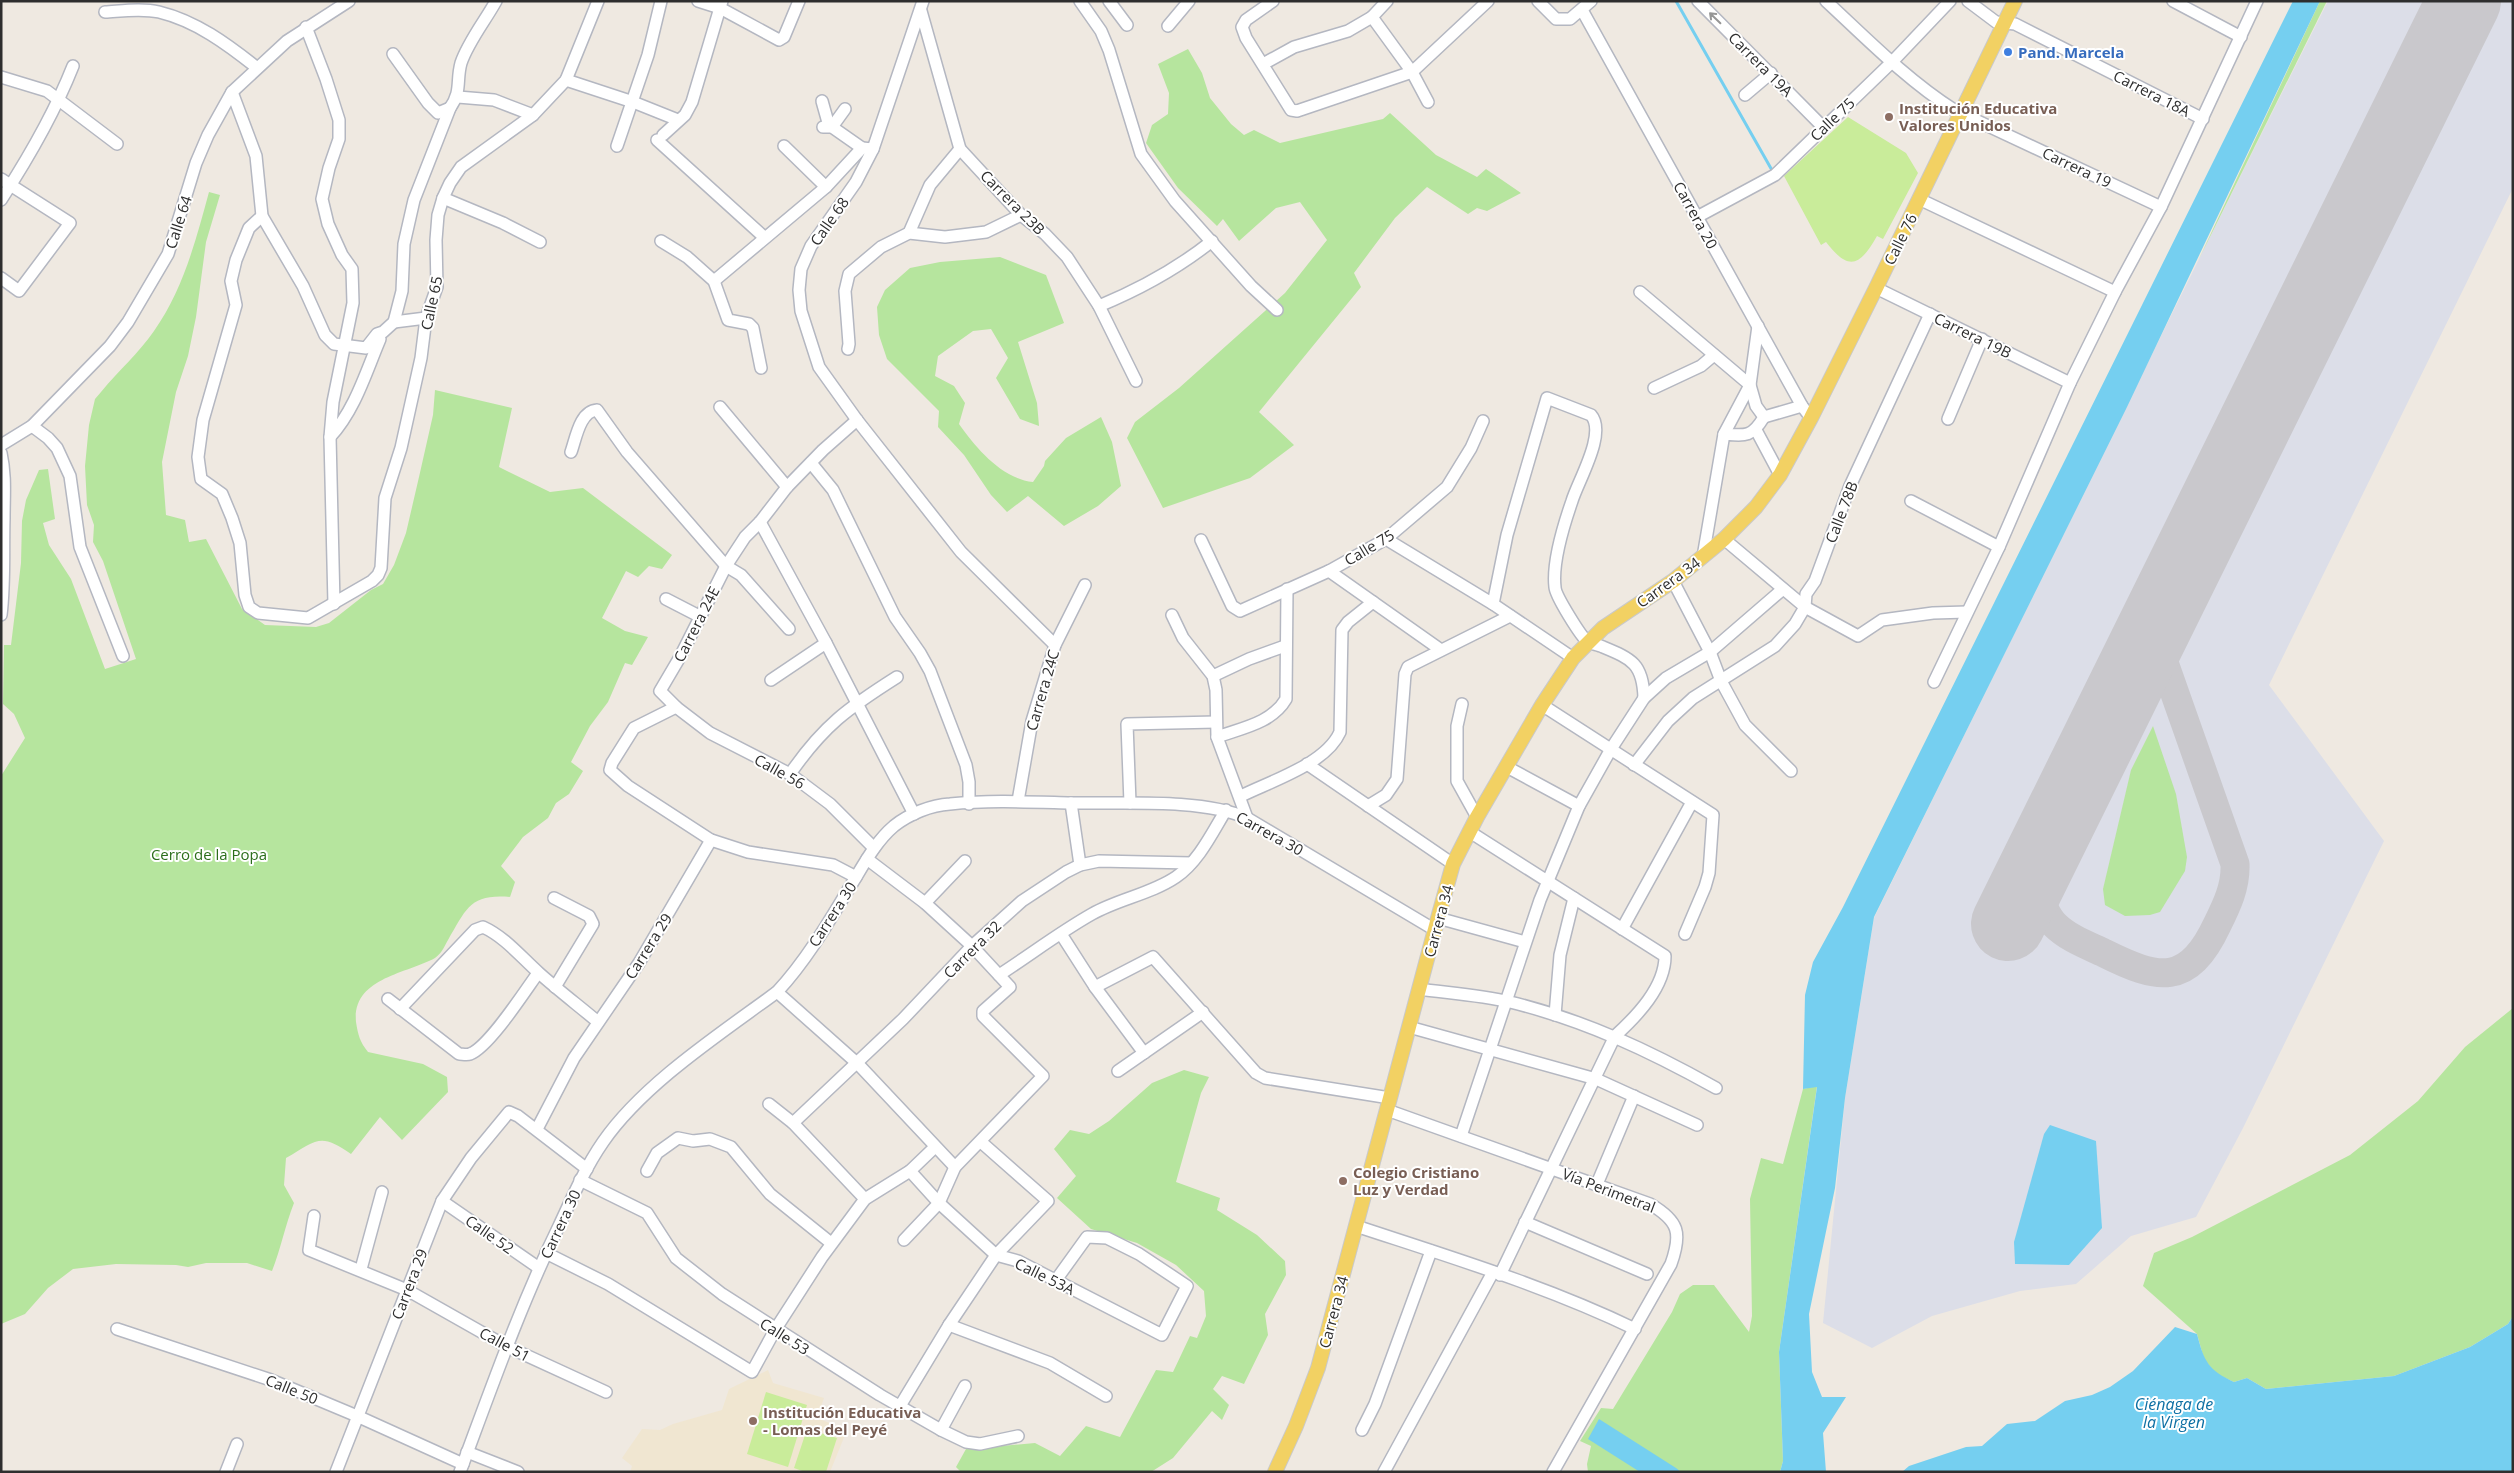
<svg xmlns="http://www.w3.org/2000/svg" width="2514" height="1473" viewBox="0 0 2514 1473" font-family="'Open Sans',sans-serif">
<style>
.education{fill:#f0e6d1}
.airport{fill:#dcdee8}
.green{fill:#b6e59e}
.pitch{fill:#c9ec9a}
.water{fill:#75cff0}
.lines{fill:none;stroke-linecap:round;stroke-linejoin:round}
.stream{stroke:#75cff0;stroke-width:3}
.taxiway{stroke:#c9c8cc;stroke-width:29}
.runway{stroke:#c9c8cc;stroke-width:74}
.minor-casing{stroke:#b4b7c1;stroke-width:14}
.major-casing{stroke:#c9c9c9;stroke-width:16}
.minor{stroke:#fff;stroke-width:11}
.major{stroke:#f2d163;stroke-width:14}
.oneway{stroke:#969696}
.shop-dot{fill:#3f7fe0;stroke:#fff;stroke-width:2}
.education-dot{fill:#8d6e63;stroke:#fff;stroke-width:2}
.labels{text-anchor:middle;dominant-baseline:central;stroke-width:4;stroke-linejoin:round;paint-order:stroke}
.shop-label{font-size:15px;font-weight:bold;fill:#366cbe;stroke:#fff;text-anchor:start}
.street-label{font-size:15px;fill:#2e2e2e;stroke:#fff}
.education-label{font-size:15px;font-weight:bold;fill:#785e54;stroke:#fff;text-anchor:start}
.park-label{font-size:15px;fill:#2c6e1b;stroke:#fff}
.water-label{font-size:16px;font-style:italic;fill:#0d6fa3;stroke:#fff}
</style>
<rect width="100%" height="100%" fill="#efe9e1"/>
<path class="education" d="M768,1370l5,13 51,15 -7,20 30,12 -17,42h-200l2,-6 -10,-8 20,-29 18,1 13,-6 49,-14 7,-21z"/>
<path class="airport" d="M2328,1h185v187l-244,497 115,156 -141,287 -47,89 -65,19 -55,48 -56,7 -88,25 -60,32 -49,-25 22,-225 29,-180 324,-657z"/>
<g class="green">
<path d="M2320,1h7l-129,260z"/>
<path d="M1188,49l14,24 8,25 21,26 13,11 10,-5 26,13 103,-24 7,-6 46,42 41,22 9,-8 35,24 -34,18 -10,-3 -9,6 -41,-27 -32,31 -41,55 7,14 -102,125 35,33 -44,33 -87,30 -36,-70 8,-16 44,-34 106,-95 42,-53 -27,-38 -24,6 -37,33 -16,-22 -6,7 -39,-38 -32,-45 6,-18 16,-11 1,-21 -11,-29z"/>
<path d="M209,192l11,3 -14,47 -10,75 -8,39 -12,36 -14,70 4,53 19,5 4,22 17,-3 36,70 23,16 51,2 13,-4 42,-33 12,-6 11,-19 12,-32 13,-56 14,-62 2,-25 77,18 -13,59 51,25 33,-4 89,67 -10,14 -13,-3 -11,11 -12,-6 -24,47 23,13 23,6 -16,28 -7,-2 -17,39 -18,24 -19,36 12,9 -14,23 -13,9 -8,15 -25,19 -22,29 14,16 -5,15c-40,-3 -43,11 -62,43 -4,7 -6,13 -13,18 -29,16 -83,20 -79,64 2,13 4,20 12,30l55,12 24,13 1,15 -46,48 -22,-23 -29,37c-31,-22 -34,-14 -65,4l-2,27 10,18c-9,23 -13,45 -22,68l-25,-8h-41l-18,4 -12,-2 -60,-1 -43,5 -25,19 -23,26 -24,10v-548l24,-38 -11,-24 -11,-10 1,-59h7l10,-82 1,-42 4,-21 13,-30 9,-1 7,50 -12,4 6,22 22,34 34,90 31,-10 -33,-98 -10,-19 1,-17 -7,-20 -2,-39 4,-41 6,-26 6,-7c17,-21 38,-39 53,-61 29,-41 42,-91 55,-139z"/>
<path d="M1000,257l46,18 18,48 -46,19 19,61 2,23 -19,-7 -24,-41 12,-20 -17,-29 -18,2 -35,25 -3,20 19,10 11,17 -6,21c18,25 42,54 74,58l11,-16 1,-5 21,-23 35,-21 11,25 9,44 -23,20 -34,20 -36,-30 -21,16 -16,-17 -27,-40 -26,-28 1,-16 -52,-52 -8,-24 -2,-28 8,-17 25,-22 30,-6z"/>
<path d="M2153,726l23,68 11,63 -2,14 -25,41 -10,3 -25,1 -20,-11 -2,-16 28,-119z"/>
<path d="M2513,1008v308l-5,8 -38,23 -76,29 -128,13 -19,-11 -13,4 -18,-8 -12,-15 -7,-25 -54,-48 11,-33 38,-16 158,-82 68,-54 47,-54z"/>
<path d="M1184,1070l25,7 -8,16 -25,89 44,16 -3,12 40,25 28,26 1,14 -21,39 3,21 -24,49 -22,-8 -9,13 16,16 -7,15 -10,-9 -39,47 -22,14h-190l-5,-5 10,-18 69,-6 25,13 26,-30 34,11 36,-67 17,2 17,-36 7,2 9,-22 -2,-25 -28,-26 -39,-22 -46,-14 -34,-31 19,-22 -22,-27 16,-19 19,4 20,-13 43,-38z"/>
<path d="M1817,1086l-38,266 4,109 -3,11h-192l-1,-8 4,-18 -11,-5 21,-33 12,1 59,-97 8,-18 13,-9h21l35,47 3,-16 -2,-117 11,-41 22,6 20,-75z"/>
</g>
<g class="pitch">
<path d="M1848,117l58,36 12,20 -35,66 -6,-3c-17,30 -28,36 -51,6l-5,3 -37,-69z"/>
<path d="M766,1392l41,13 -19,62 -41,-13z"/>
<path d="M807,1429l30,9 -11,34h-21l-11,-4z"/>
</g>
<g class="water">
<path d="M2293,1h27l-193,406 -253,510 -29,181 -10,90 -26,126 3,58 10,25h24l-23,36 3,39h-46l3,-11 -4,-109 38,-265 -14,2 2,-94 8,-33 30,-55z"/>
<path d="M2050,1125l46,16 6,87 -33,37 -54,-1 -1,-22 30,-108z"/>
<path d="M2513,1316v156h-611l7,-6 57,-19 16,-1 25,-22 28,-3 30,-20 27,-6 18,-8 23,-16 42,-44 22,7c7,27 11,36 37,48l13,-4 19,11 128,-13 76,-29 38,-23z"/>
<path d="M1599,1419l77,49 5,4h-41l-52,-33z"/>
</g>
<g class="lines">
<path class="stream" d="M1676,1l97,171"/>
<path class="taxiway" d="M2031,877c6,15 12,36 24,48 13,13 32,20 49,28 54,27 84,34 113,-28 10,-20 19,-39 18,-61l-73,-207 -3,-15 4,-31"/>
<path class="runway" d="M2008,924l456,-923"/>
<defs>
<g id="minor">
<path d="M698,1l22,7 59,32 5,-3 15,-36"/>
<path d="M923,1l-50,148 -17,33 -45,64 -10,23 -2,21 2,21 18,56 38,53 104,132 94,93"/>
<path d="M1080,1l21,30 8,19 32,104 34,47 76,85 26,24"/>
<path d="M1109,1l18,24"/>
<path d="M1273,1l-27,19 -4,7 4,11 45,72 6,1 115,-39 76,-71"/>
<path d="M1538,1l18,18h14l21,-18"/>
<path d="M1698,1l125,126"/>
<path d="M1826,1c41,38 81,79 128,109l207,97"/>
<path d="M1968,1l28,21 19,2 188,95"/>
<path d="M2173,1l68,36"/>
<path d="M1582,10l220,396 9,12"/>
<path d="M921,11l39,138 61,66 24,19 22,23 32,49 37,75"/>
<path d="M105,12c17,-1 37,-4 54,0 37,9 68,32 97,55"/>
<path d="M1372,17l40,55 16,30"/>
<path d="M1168,26l21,-25"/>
<path d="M306,27l20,52 13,41v19l-10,29 -7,31 6,25 14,31 10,14 1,34 -20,99 -3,35 4,167"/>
<path d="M393,54l35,49 10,10 12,-5"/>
<path d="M1263,64l31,-17 54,-16 24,-14 15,-16"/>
<path d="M1,77l46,14 70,53"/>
<path d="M566,80l67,22 45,18"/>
<path d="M232,92l24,64 6,60 41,70 22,49 9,9 32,4 11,-14 6,-2 11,-10 8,-31 2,-47 10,-44 36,-92c12,-17 6,-27 11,-45 7,-21 24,-42 35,-62"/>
<path d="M1745,95l26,-22"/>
<path d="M458,97l36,3 39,15"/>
<path d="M822,101l7,25"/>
<path d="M823,127h9l30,21"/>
<path d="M832,127l13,-18"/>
<path d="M663,135l22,-20 7,-13 30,-101"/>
<path d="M657,140l107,97"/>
<path d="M617,146l31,-91 13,-54"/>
<path d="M784,146l42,41"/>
<path d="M1,179l69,44 -51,68 -18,-13"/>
<path d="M443,198l60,25 37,19"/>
<path d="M1919,199l196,93"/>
<path d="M1,200c28,-43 53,-86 72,-134"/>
<path d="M262,216l-13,12 -13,32 -5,21 5,24 -33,115 -5,37 3,22 21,15 10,24 8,25 5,52 4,12 9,6 50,5 64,-37 6,-6 3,-7 4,-70 16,-50 20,-90 5,-40 11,-31 -1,-47 2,-25 5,-17 7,-15 11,-16 72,-52 33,-35 32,-79"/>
<path d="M1697,217l78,-42 117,-113 58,-61"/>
<path d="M909,233l21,-48 30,-36"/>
<path d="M661,241l26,16 27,24 14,39 21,4 4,4 8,40"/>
<path d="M714,281l112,-94 36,-39 11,1"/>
<path d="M1876,288l194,95"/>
<path d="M1640,292l110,93 6,21 8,11c-12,20 -18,19 -40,17l-21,123"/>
<path d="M1099,306c41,-17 78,-37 113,-65"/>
<path d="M394,322l32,-4"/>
<path d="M848,349l1,-5 -4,-53 4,-17 32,-27 28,-14 36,4 41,-5 35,-17"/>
<path d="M1654,388l47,-22 13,-11"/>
<path d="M720,407l67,80"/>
<path d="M1764,417l38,-11"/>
<path d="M1948,419l34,-80"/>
<path d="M32,426l16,12 9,10 13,28 10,71 43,109"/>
<path d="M1756,430l24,45"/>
<path d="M1724,434l26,-49 8,-59"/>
<path d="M330,437c25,-27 36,-65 50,-98"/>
<path d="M1,445l31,-19 78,-80 18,-24 40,-68 28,-91 12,-28 24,-43 55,-51 62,-40"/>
<path d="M571,452c5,-14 9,-41 26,-42l30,42 99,114 15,9 48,54"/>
<path d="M1,453c5,23 3,42 3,65 -1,33 1,65 -3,97"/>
<path d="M811,463l22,27 62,127 25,36 10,18 36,94 3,17v22"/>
<path d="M1911,501l88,46"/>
<path d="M760,522l66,121 88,171"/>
<path d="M1386,539l107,65 80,54"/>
<path d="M1724,539l81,68 53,29 24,-16 51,-7 34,-1"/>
<path d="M1201,540l31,66 8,5 89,-40 57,-32 61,-52 24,-39 12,-27"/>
<path d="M1329,571l112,79"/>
<path d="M1673,581l37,71 11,29 24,44 46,46"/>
<path d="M666,599l33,17"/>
<path d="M1493,604l14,-69 40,-137 44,17c16,18 -13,66 -19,86 -8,23 -20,61 -17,86 0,8 26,50 33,55 4,2 11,3 15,5 29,12 40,17 41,51"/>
<path d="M1172,615l11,23 30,38 3,14 1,47 30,81"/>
<path d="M1213,676l36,-17 36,-13"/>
<path d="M771,680l55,-37"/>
<path d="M1934,682l65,-135 71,-164 45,-91 46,-85 96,-206"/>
<path d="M1462,704l-5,22v55l20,36"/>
<path d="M1542,705l171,110 -4,58 -4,14 -20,47"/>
<path d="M676,707l34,26 80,41 40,30 44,44"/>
<path d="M1217,737c25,-9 55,-14 69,-38l1,-110"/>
<path d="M1307,764l146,100"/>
<path d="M1634,765l34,-44 25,-23 82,-52 20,-22 10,-17 1,-13 9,-13 35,-95 80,-172"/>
<path d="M1507,767l72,39"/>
<path d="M790,774c33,-48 58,-66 107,-97"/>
<path d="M1241,796c30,-15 85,-32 99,-64l2,-102 6,-8 25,-20"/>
<path d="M1018,801l14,-80 23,-76 30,-60"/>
<path d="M1071,803l9,62"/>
<path d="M1130,803l-3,-79 89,-2"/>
<path d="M1368,806l18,-11 11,-16 8,-105 3,-7 102,-51"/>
<path d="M1470,832l195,124c0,31 -28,60 -50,80l-115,239"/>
<path d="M867,859l58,44 47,43 38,41 -27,24v5l60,60 -88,91 -16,36 -35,37"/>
<path d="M856,877l-23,-12 -85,-13 -37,-12 -83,-54 -18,-16 2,-7 22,-35 42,-21 -16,-16 20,-34 46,-91 19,-29 15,-15 27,-35 36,-37 34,-30"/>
<path d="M554,898l35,18 4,8 -38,63"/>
<path d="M925,903l40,-42"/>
<path d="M1438,918l87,24"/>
<path d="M1622,929l70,-127"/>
<path d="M1061,934l34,53 49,66"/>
<path d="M999,975c31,-20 61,-43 93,-61 26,-15 59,-20 84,-37 23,-16 36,-44 50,-67"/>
<path d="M1095,987l58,-30 103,116 9,5 125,20"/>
<path d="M1419,989c30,4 62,6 91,13 74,18 140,49 206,86"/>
<path d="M777,992l81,72 97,103"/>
<path d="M388,999l71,55c3,0 8,1 11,0 19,-7 55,-63 68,-81"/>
<path d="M400,1009l75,-79 8,-3c22,10 38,30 56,46 19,17 40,33 59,49"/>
<path d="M1555,1015l5,-60 14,-57"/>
<path d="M1409,1027l187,52 101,46"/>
<path d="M1118,1071l85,-59"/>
<path d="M769,1104l24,19 72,76"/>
<path d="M1387,1110l263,94c29,17 32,29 21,60l-118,208"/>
<path d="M793,1123l110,-104 69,-73 50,-45 44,-29 14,-7 19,-4 92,2"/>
<path d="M537,1129l37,-71 65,-95 72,-123"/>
<path d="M1461,1136l79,-236 39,-94 32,-57 33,-51 22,-20 44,-26 73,-63"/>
<path d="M647,1171l10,-18 21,-15 15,3 17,-2 21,8 39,47 61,49"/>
<path d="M910,1171l29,32 57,52 22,6 144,74 25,-49 -48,-32 -32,-16 -20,-1 -31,43"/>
<path d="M580,1180l67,33 29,45 46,36 158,101 61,35 25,12 14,2 38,-8"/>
<path d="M1597,1184l37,-88"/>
<path d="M442,1201l97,67"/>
<path d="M314,1216l-5,34 98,40 99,56 100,46"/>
<path d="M1525,1222l122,52"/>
<path d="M1356,1226c94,31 190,60 279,103"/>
<path d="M546,1253l62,31 144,88 23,-42 47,-73 43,-58 45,-28 25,-24"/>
<path d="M361,1269l21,-77"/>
<path d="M949,1325l101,38 56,33"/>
<path d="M117,1329l154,51 86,36 106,48"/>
<path d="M900,1406l49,-81 47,-70 52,-54 -67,-59"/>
<path d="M941,1430l24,-44"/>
<path d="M1362,1430l13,-26 56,-153"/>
<path d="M467,1452l51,20"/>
<path d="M226,1472l11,-28"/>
<path d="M336,1472l106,-271 29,-43 38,-46 9,4 69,53"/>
<path d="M460,1472c31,-83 60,-166 99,-246 13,-28 26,-58 44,-84 40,-58 117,-108 174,-150 28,-30 50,-67 71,-102 14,-22 26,-47 46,-64 15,-12 37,-21 56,-22 40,-4 81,-2 121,-1 50,1 131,-5 176,15l188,112"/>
<path d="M1384,1472l109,-200"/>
</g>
<path id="major" d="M1275,1472l21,-46 22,-58 120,-450 15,-54 24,-47 65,-112 31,-47 30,-30 70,-47 51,-42 32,-32 24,-32 31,-57 65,-130 139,-287"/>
</defs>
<use href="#minor" class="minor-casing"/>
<use href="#major" class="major-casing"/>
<use href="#minor" class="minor"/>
<use href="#major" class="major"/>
</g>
<defs><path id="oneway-shaft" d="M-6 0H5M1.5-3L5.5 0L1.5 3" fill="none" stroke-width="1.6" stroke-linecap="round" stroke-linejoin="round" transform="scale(1.25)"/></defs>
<use class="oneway" href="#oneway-shaft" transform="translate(1715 18) rotate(-136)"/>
<circle class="shop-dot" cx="2008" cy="52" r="5"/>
<g class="education-dot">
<circle cx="1889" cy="117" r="5"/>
<circle cx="1343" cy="1181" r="5"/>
<circle cx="753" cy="1421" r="5"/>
</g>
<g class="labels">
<g class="shop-label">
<text x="2018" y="52">Pand. Marcela</text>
</g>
<g class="street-label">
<text transform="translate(1761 64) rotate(45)">Carrera 19A</text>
<text transform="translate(2152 93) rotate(27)">Carrera 18A</text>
<text transform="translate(1832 119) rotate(-44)">Calle 75</text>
<text transform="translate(2077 167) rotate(25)">Carrera 19</text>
<text transform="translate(1013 202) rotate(45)">Carrera 23B</text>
<text transform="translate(1696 215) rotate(61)">Carrera 20</text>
<text transform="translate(829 221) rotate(-55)">Calle 68</text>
<text transform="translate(178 222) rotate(-72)">Calle 64</text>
<text transform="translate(1900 239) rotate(-64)">Calle 76</text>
<text transform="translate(431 303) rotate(-78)">Calle 65</text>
<text transform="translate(1973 335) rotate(26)">Carrera 19B</text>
<text transform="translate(1841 512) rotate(-69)">Calle 78B</text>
<text transform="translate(1369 547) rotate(-31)">Calle 75</text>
<text transform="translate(1668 582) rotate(-36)">Carrera 34</text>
<text transform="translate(696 624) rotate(-63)">Carrera 24E</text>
<text transform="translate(1042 690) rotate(-74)">Carrera 24C</text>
<text transform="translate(780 771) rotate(29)">Calle 56</text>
<text transform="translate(1270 833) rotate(29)">Carrera 30</text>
<text transform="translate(832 914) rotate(-57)">Carrera 30</text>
<text transform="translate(1438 921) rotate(-75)">Carrera 34</text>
<text transform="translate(648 946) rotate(-58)">Carrera 29</text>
<text transform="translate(972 949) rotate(-45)">Carrera 32</text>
<text transform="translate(1609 1190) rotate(21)">Vía Perimetral</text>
<text transform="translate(560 1224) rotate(-65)">Carrera 30</text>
<text transform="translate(490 1234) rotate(35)">Calle 52</text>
<text transform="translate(1045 1276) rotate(26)">Calle 53A</text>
<text transform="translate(409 1284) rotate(-69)">Carrera 29</text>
<text transform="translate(1333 1312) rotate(-75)">Carrera 34</text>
<text transform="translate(785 1336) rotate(32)">Calle 53</text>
<text transform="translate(505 1344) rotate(28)">Calle 51</text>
<text transform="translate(292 1389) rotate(22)">Calle 50</text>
</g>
<g class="education-label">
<text x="1899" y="108">Institución Educativa<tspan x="1899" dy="17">Valores Unidos</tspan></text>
<text x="1353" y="1172">Colegio Cristiano<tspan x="1353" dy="17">Luz y Verdad</tspan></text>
<text x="763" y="1412">Institución Educativa<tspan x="763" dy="17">- Lomas del Peyé</tspan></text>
</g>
<g class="park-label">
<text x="209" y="854">Cerro de la Popa</text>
</g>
<g class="water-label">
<text x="2174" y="1404">Ciénaga de<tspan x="2174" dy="18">la Virgen</tspan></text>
</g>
</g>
<rect width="2514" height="1473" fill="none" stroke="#2e2e2e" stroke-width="5"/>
</svg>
